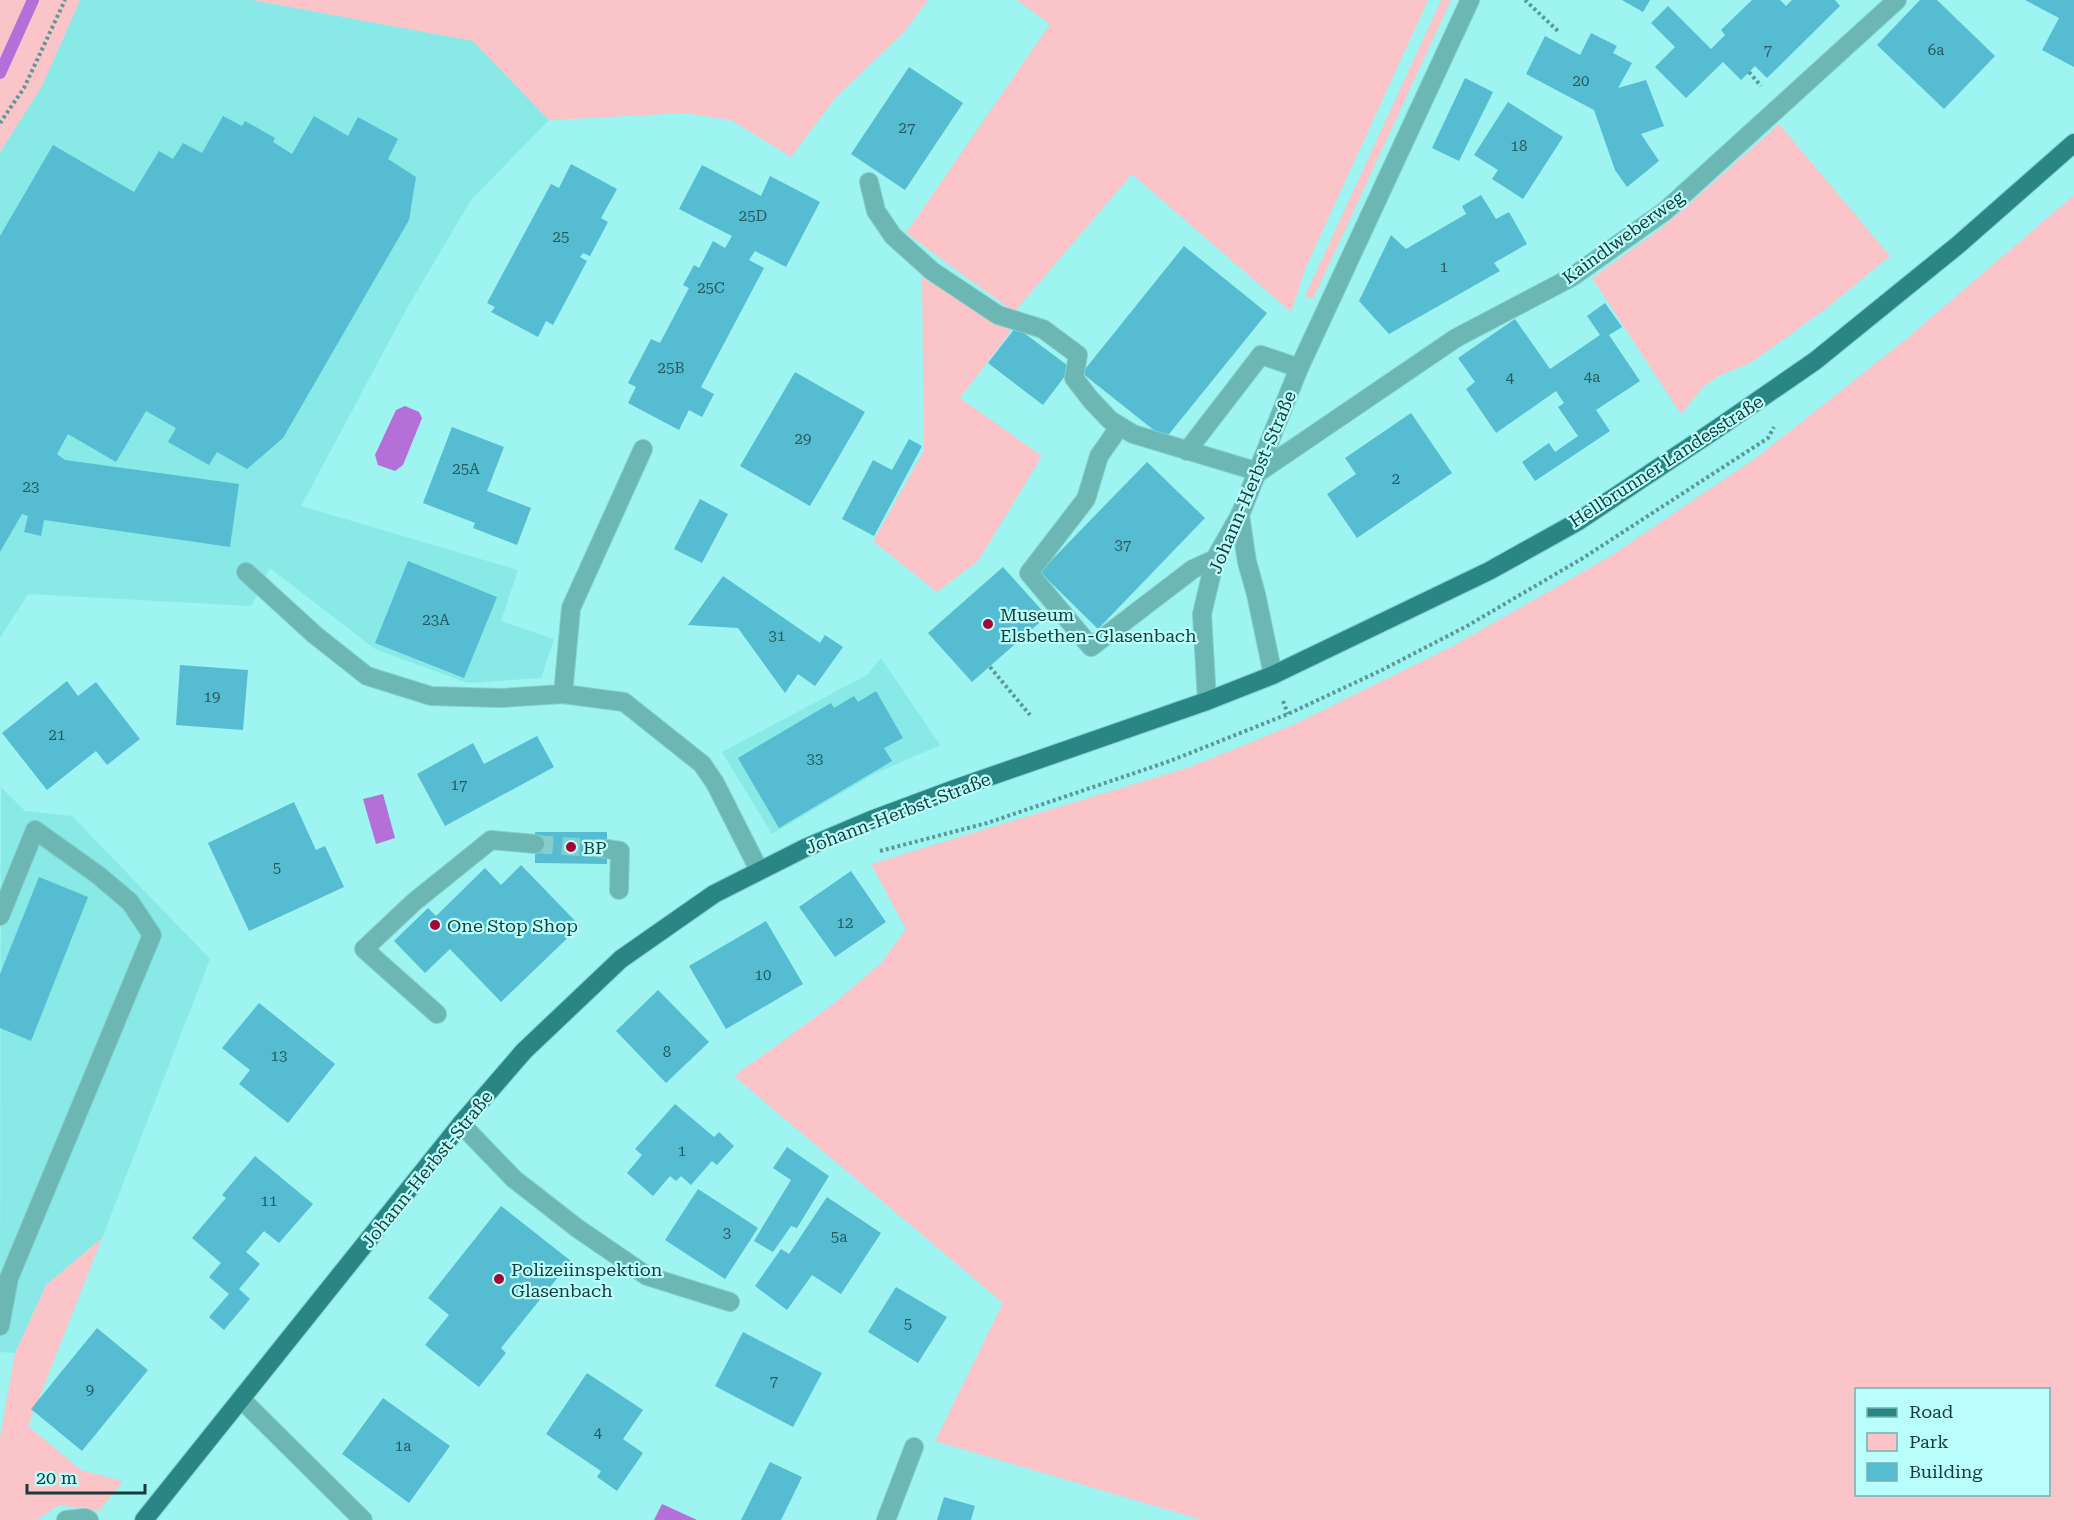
<svg xmlns="http://www.w3.org/2000/svg" width="2074" height="1520" viewBox="0 0 2074 1520" font-family="'Roboto Serif',serif">
<style>
.built{fill:#88e9e6}
.green{fill:#fac4c8;fill-rule:evenodd}
.water{fill:#b46fd8}
.lines{fill:none;stroke-linecap:round;stroke-linejoin:round}
.stream{stroke:#b46fd8;stroke-width:12}
.building{fill:#55bcd1}
.minor-tunnel{stroke:#82cfcc;stroke-width:18;stroke-dasharray:18 9;stroke-linecap:butt}
.minor-casing{stroke:#82cfcc;stroke-width:20}
.major-casing{stroke:#82cfcc;stroke-width:20}
.path{stroke:#5b9997;stroke-width:4;stroke-dasharray:3 3;stroke-linecap:butt}
.minor{stroke:#6cb6b4;stroke-width:18}
.major{stroke:#298684;stroke-width:18}
.poi-dot{fill:#a30739;stroke:#bafefb;stroke-width:2}
.labels{text-anchor:middle;dominant-baseline:central;stroke-width:4.5;stroke-linejoin:round;paint-order:stroke}
.number-label{font-size:15px;fill:#265b60}
.street-label{font-size:18px;fill:#163b3a;stroke:#bafefb}
.poi-label{font-size:18px;fill:#163b3a;stroke:#bafefb;text-anchor:start}
</style>
<rect width="100%" height="100%" fill="#9df4f1"/>
<g class="built">
<path d="M80,0h172l221,41 76,79 -78,80 -64,108 -106,198 217,64 -17,51 53,18 -13,39 -73,5 -93,-34 -105,-81 -19,38 -223,-12 -28,44v-486l42,-66z"/>
<path d="M881,658l59,87 -66,29 -102,60 -50,-82 145,-77z"/>
<path d="M1,787l24,24 47,5 138,143 -108,279 -56,47 -31,68 -15,-1z"/>
</g>
<g class="green">
<path d="M0,0h80l-38,86 -42,66z"/>
<path d="M252,0h676l-25,33 -67,64 -45,60 -60,-37 -46,-7 -136,7 -76,-79z"/>
<path d="M1017,0h411l-122,267 -15,45 -159,-138 -118,138 -108,-79 144,-209z"/>
<path d="M1441,0h10l-138,299 -8,-3z"/>
<path d="M1779,124l111,132 -66,54 -72,52 -33,14 -16,11 -22,27 -89,-136 72,-52z"/>
<path d="M2074,195v1325h-872l-267,-79 68,-138 -269,-227 98,-71 49,-42 25,-34 -35,-65 319,-97 105,-43 158,-78 156,-89 147,-99 149,-118zM1856,1390h192v104h-192z"/>
<path d="M922,277l89,54 -51,67 82,58 -64,105 -41,31 -64,-51 51,-91z"/>
<path d="M102,1238l-74,188 53,44 42,11 -24,30 -40,-6 -23,15h-36v-83l15,-84 31,-68z"/>
</g>
<g class="water">
<path d="M405,406l14,6 3,6 -19,47 -8,6 -17,-6 -3,-10 21,-45z"/>
<path d="M383,794l12,44 -19,6 -13,-45z"/>
<path d="M662,1504l35,16h-43z"/>
</g>
<g class="lines">
<path class="stream" d="M0,73l33,-73"/>
</g>
<g class="building">
<path d="M1622,0h28l-7,12z"/>
<path d="M1752,0h28l6,6 6,-6h43l5,6 -73,72 -12,-12 -14,14 -18,-18 -37,36 -31,-31 20,-20 -24,-24 17,-17 43,43 14,-14 -4,-5z"/>
<path d="M1920,0h17l58,56 -51,53 -67,-64z"/>
<path d="M2025,0h49v67l-32,-17 17,-32z"/>
<path d="M1591,33l26,13 -4,7 19,10 -14,25 28,-8 18,46 -23,8 18,27 -32,26 -12,-17 -21,-60 -68,-36 19,-38 35,19z"/>
<path d="M909,67l54,36 -58,87 -54,-36z"/>
<path d="M1465,78l28,14 -34,69 -27,-13z"/>
<path d="M1508,102l55,35 -40,62 -31,-20 6,-9 -24,-15z"/>
<path d="M223,116l19,10 3,-5 30,17 -2,4 19,12 22,-38 34,20 10,-19 40,22 -10,20 28,18 -7,43 -126,218 -36,31 -30,-17 -8,13 -41,-23 8,-14 -30,-17 -30,51 -48,-28 -11,20 8,6 174,24 -9,63 -186,-27 -3,16 -17,-4 4,-16 -6,-2 -22,38v-316l53,-91 81,47 25,-41 14,8 10,-16 19,10z"/>
<path d="M571,164l46,25 -16,29 7,4 -18,34 -7,-3 -3,4 7,4 -34,64 -7,-4 -8,16 -47,-25 4,-5 -8,-4 64,-119 8,4z"/>
<path d="M702,165l59,31 9,-20 50,26 -34,65 -31,-16 -6,9 15,8 -63,119 13,7 -12,23 -13,-7 -10,20 -51,-27 8,-16 -8,-4 23,-44 9,4 29,-55 -6,-3 11,-20 5,3 14,-27 12,7 7,-12 -53,-27z"/>
<path d="M1481,195l15,24 13,-7 18,32 -33,19 6,8 -111,63 -30,-33 32,-66 15,14 60,-35 -4,-8z"/>
<path d="M1184,246l83,67 -102,126 -83,-66z"/>
<path d="M1605,303l17,24 -13,8 31,46 -44,29 14,21 -75,50 -13,-19 27,-19 6,9 23,-16 -20,-29 6,-4 -8,-12 -60,42 -30,-44 9,-7 -17,-24 57,-39 35,50 50,-34 -13,-19z"/>
<path d="M1016,327l55,41 -28,37 -55,-42z"/>
<path d="M795,372l70,40 -55,94 -70,-40z"/>
<path d="M1411,413l41,60 -95,65 -30,-44 29,-20 -11,-16z"/>
<path d="M452,427l52,20 -17,44 44,17 -14,37 -44,-17 2,-5 -52,-20z"/>
<path d="M909,439l13,7 -48,90 -32,-17 31,-59 19,10z"/>
<path d="M1147,462l58,56 -107,111 -58,-57z"/>
<path d="M700,499l28,15 -26,49 -28,-14z"/>
<path d="M408,561l89,36 -33,81 -89,-35z"/>
<path d="M1003,567l44,49 -75,66 -44,-49z"/>
<path d="M723,576l97,67 5,-8 18,12 -28,39 -17,-12 -13,19 -47,-65 -50,-3z"/>
<path d="M180,665l68,5 -5,60 -67,-5z"/>
<path d="M67,681l11,15 18,-14 44,57 -33,26 -11,-14 -49,39 -45,-57z"/>
<path d="M876,691l27,47 -19,10 8,13 -113,67 -41,-70 93,-55 3,5 20,-12 4,6z"/>
<path d="M537,736l17,31 -109,59 -28,-52 56,-31 11,21z"/>
<path d="M294,802l22,48 9,-4 19,41 -95,44 -41,-88z"/>
<path d="M535,832h72v32l-72,-1z"/>
<path d="M521,865l59,61 -79,76 -51,-53 -25,24 -31,-32 34,-33 8,8 49,-48 16,17z"/>
<path d="M851,871l35,51 -51,35 -36,-50z"/>
<path d="M39,877l49,20 -57,144 -31,-13v-54z"/>
<path d="M766,921l37,63 -77,45 -37,-63z"/>
<path d="M658,990l51,52 -43,41 -50,-52z"/>
<path d="M259,1003l76,61 -47,59 -49,-39 11,-14 -28,-22z"/>
<path d="M675,1104l39,33 5,-5 15,14 -17,19 -5,-4 -21,24 -10,-9 -5,5 -6,-5 -17,20 -26,-23 15,-18 -7,-6z"/>
<path d="M787,1147l42,29 -32,52 -6,-2 -18,26 -19,-11 37,-61 -18,-12z"/>
<path d="M255,1156l58,48 -34,39 -15,-12 -18,21 14,12 -21,25 11,10 -26,31 -15,-13 20,-23 -20,-17 12,-14 -29,-25 34,-40 -4,-3z"/>
<path d="M698,1189l60,39 -33,51 -60,-39z"/>
<path d="M827,1197l54,36 -40,61 -29,-19 -25,35 -32,-24 26,-37 8,5z"/>
<path d="M501,1206l70,55 -70,87 5,5 -27,34 -54,-42 24,-30 -21,-17z"/>
<path d="M896,1287l51,30 -29,46 -50,-31z"/>
<path d="M97,1328l51,42 -66,81 -51,-42z"/>
<path d="M743,1332l79,41 -29,54 -78,-41z"/>
<path d="M587,1373l56,37 -20,29 20,14 -26,38 -20,-14 4,-6 -55,-37z"/>
<path d="M383,1398l67,48 -41,57 -67,-49z"/>
<path d="M770,1462l32,15 -21,43h-40z"/>
<path d="M944,1497l31,9 -4,14h-34z"/>
</g>
<g class="lines">
<path class="minor-tunnel" d="M535,844l72,5"/>
<defs>
<g id="minor">
<path d="M869,182l7,29 17,25 39,35 66,44 45,14 35,26 -4,23 17,22 19,20 23,14 126,38 197,-134 116,-61 93,-66 232,-211"/>
<path d="M1120,426l-21,30 -13,43 -57,74 62,74 102,-78 22,-10"/>
<path d="M1187,451l74,-96 38,13"/>
<path d="M1240,515l7,47 9,32 17,81"/>
<path d="M246,572l69,63 52,41 64,20 70,2 62,-4 61,8 78,62 13,19 44,87"/>
<path d="M563,694l8,-86 72,-159"/>
<path d="M1207,701l-5,-87 13,-55 25,-44 59,-147 171,-368"/>
<path d="M607,849l13,2 -1,39"/>
<path d="M0,916l35,-86 63,45 32,27 22,33 -143,343 -9,48"/>
<path d="M437,1014l-73,-65 50,-47 77,-62 44,4"/>
<path d="M461,1124l53,55 63,49 70,48 83,26"/>
<path d="M241,1399l122,121"/>
<path d="M66,1520l19,-2 4,2"/>
<path d="M886,1520l28,-73"/>
</g>
<path id="major" d="M144,1520l317,-396 63,-73 97,-92 93,-65 91,-46 66,-28 86,-32 250,-87 66,-26 216,-104 88,-49 141,-94 97,-67 143,-116 116,-102"/>
</defs>
<use href="#minor" class="minor-casing"/>
<use href="#major" class="major-casing"/>
<g class="path">
<path d="M1525,0l35,33"/>
<path d="M1749,72l12,14"/>
<path d="M0,123l24,-35 41,-88"/>
<path d="M990,667l40,48"/>
<path d="M1283,701l5,13"/>
<path d="M880,851l107,-28 183,-62 118,-47 94,-44 85,-44 116,-68 185,-120 6,-11"/>
</g>
<use href="#minor" class="minor"/>
<use href="#major" class="major"/>
</g>
<g class="poi-dot">
<circle cx="988" cy="624" r="6"/>
<circle cx="571" cy="847" r="6"/>
<circle cx="435" cy="925" r="6"/>
<circle cx="499" cy="1279" r="6"/>
</g>
<g class="labels">
<g class="number-label">
<text x="1768" y="50">7</text>
<text x="1936" y="50">6a</text>
<text x="1581" y="81">20</text>
<text x="907" y="128">27</text>
<text x="1519" y="146">18</text>
<text x="753" y="216">25D</text>
<text x="561" y="237">25</text>
<text x="1444" y="267">1</text>
<text x="711" y="288">25C</text>
<text x="671" y="368">25B</text>
<text x="1592" y="377">4a</text>
<text x="1510" y="378">4</text>
<text x="803" y="439">29</text>
<text x="466" y="469">25A</text>
<text x="1396" y="479">2</text>
<text x="31" y="487">23</text>
<text x="1123" y="545">37</text>
<text x="436" y="620">23A</text>
<text x="777" y="636">31</text>
<text x="212" y="697">19</text>
<text x="57" y="735">21</text>
<text x="815" y="759">33</text>
<text x="459" y="785">17</text>
<text x="277" y="868">5</text>
<text x="845" y="923">12</text>
<text x="763" y="975">10</text>
<text x="667" y="1052">8</text>
<text x="279" y="1056">13</text>
<text x="682" y="1151">1</text>
<text x="269" y="1201">11</text>
<text x="727" y="1233">3</text>
<text x="839" y="1237">5a</text>
<text x="908" y="1324">5</text>
<text x="774" y="1381">7</text>
<text x="90" y="1390">9</text>
<text x="598" y="1433">4</text>
<text x="403" y="1446">1a</text>
</g>
<g class="street-label">
<text transform="translate(1623 237) rotate(-36)">Kaindlweberweg</text>
<text transform="translate(1666 461) rotate(-33)">Hellbrunner Landesstraße</text>
<text transform="translate(1252 482) rotate(-67)">Johann-Herbst-Straße</text>
<text transform="translate(898 813) rotate(-21)">Johann-Herbst-Straße</text>
<text transform="translate(427 1169) rotate(-51)">Johann-Herbst-Straße</text>
</g>
<g class="poi-label">
<text x="1000" y="614">Museum<tspan x="1000" dy="21">Elsbethen-Glasenbach</tspan></text>
<text x="583" y="847">BP</text>
<text x="447" y="925">One Stop Shop</text>
<text x="511" y="1269">Polizeiinspektion<tspan x="511" dy="21">Glasenbach</tspan></text>
</g>
</g>
<rect x="1855" y="1388" width="195" height="108" fill="#bafefb" stroke="#78b0ae" stroke-width="1.5"/>
<rect x="1867" y="1408" width="30" height="9" fill="#298684" stroke="#78b0ae" stroke-width="1.5"/>
<text x="1909" y="1418" font-size="18" fill="#163b3a">Road</text>
<rect x="1867" y="1433" width="30" height="18" fill="#fac4c8" stroke="#78b0ae" stroke-width="1.5"/>
<text x="1909" y="1448" font-size="18" fill="#163b3a">Park</text>
<rect x="1867" y="1463" width="30" height="18" fill="#55bcd1" stroke="#78b0ae" stroke-width="1.5"/>
<text x="1909" y="1478" font-size="18" fill="#163b3a">Building</text>
<path d="M27 1484v9h118v-9" fill="none" stroke="#163b3a" stroke-width="3"/>
<text x="36" y="1484" font-size="18" fill="#163b3a" stroke="#bafefb" stroke-width="4.5" paint-order="stroke">20 m</text>
</svg>
